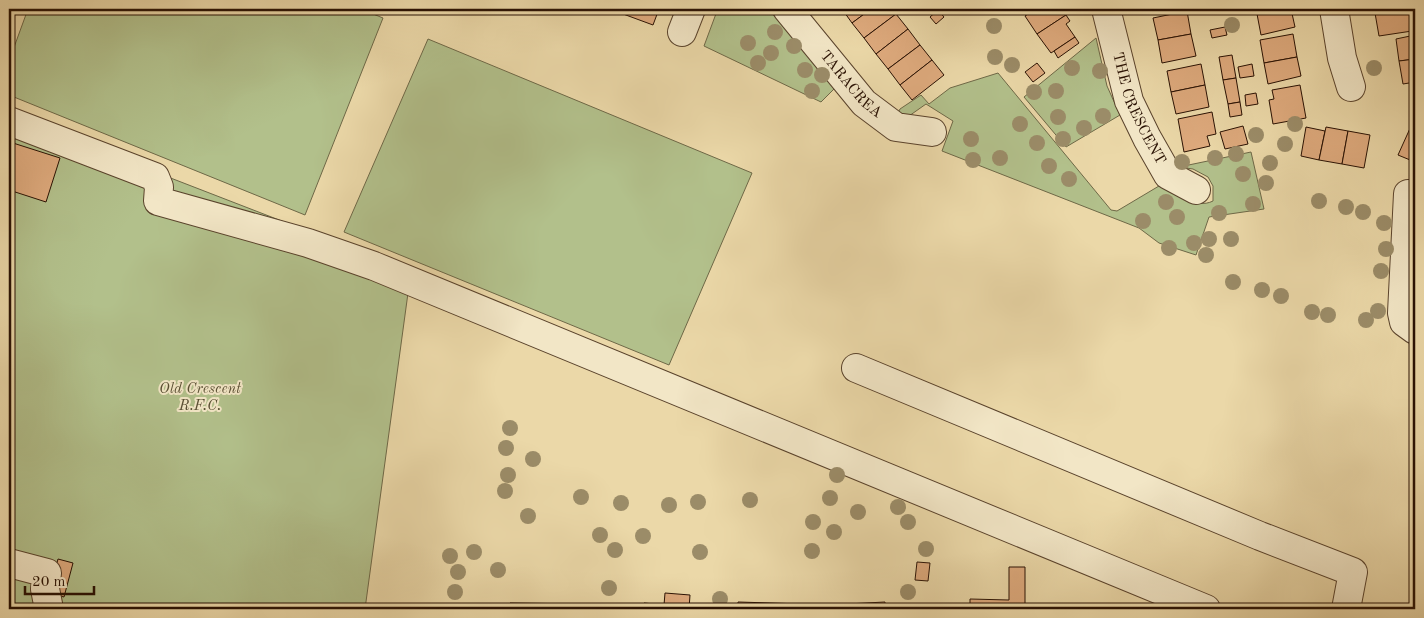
<svg xmlns="http://www.w3.org/2000/svg" width="1424" height="618" viewBox="0 0 1424 618" font-family="'Old Standard TT',serif">
<style>
.green{fill:#b2c08b;stroke:#6e6847}
.building{fill:#deaa7d;stroke:#291103}
.lines{fill:none;stroke-linecap:round;stroke-linejoin:round}
.minor-casing{stroke:#5a432c;stroke-width:30}
.minor{stroke:#f2e6c6;stroke-width:28}
.tree{fill:#9b8c68}
.labels{text-anchor:middle;dominant-baseline:central;stroke-width:4;stroke-linejoin:round;paint-order:stroke}
.street-label{font-size:15px;fill:#291103;stroke:#f2e6c6}
.park-label{font-size:15px;font-style:italic;fill:#594e33;stroke:#f2e6c6}
</style>
<rect width="100%" height="100%" fill="#ebd8a8"/>
<filter id="stains"><feTurbulence type="fractalNoise" baseFrequency=".004" numOctaves="4"/><feColorMatrix values="0 0 0 0 .2 0 0 0 0 .09 0 0 0 0 .02 0 0 0 .5 -.17"/></filter>
<radialGradient id="worn" r=".72"><stop offset=".6" stop-color="#630" stop-opacity="0"/><stop offset="1" stop-color="#630" stop-opacity=".3"/></radialGradient>
<g class="green">
<path d="M28,9h333l22,9 -78,197 -296,-120v-34z"/>
<path d="M714,9h60l64,76 -17,17 -117,-56 13,-35z"/>
<path d="M1096,38l11,48 13,29 -54,32 -42,-50z"/>
<path d="M428,39l324,134 -83,192 -325,-133z"/>
<path d="M998,73l113,137 6,1 47,-28c14,9 31,27 49,18v-15l-5,-9 -15,-8 -14,-2 72,-15 13,57 -55,8 -13,38 -37,-12 -20,-15 -197,-77 11,-30 -27,-17 -17,12 -12,-1 3,-6 21,-14 8,9 21,-16z"/>
<path d="M9,112l128,53 274,106 -46,338h-356z"/>
</g>
<g class="building">
<path d="M616,9h43l-6,16 -38,-14z"/>
<path d="M842,9h29l-19,14z"/>
<path d="M871,9h22l3,5 -32,24 -12,-15z"/>
<path d="M1036,9h19l2,3 4,-3 5,6 -29,19 -12,-18z"/>
<path d="M1154,9h20l-19,4z"/>
<path d="M1256,9h30l-29,5z"/>
<path d="M1286,9h5l4,18 -34,8 -4,-21z"/>
<path d="M1375,9h28l-28,4z"/>
<path d="M1403,9h6l3,22 -33,5 -4,-23z"/>
<path d="M938,10l6,7 -8,7 -6,-7z"/>
<path d="M1187,11l4,23 -33,6 -5,-22z"/>
<path d="M896,14l12,15 -32,25 -12,-16z"/>
<path d="M1066,15l4,6 -4,3 9,13 -24,16 -14,-19z"/>
<path d="M1225,27l2,8 -15,3 -2,-8z"/>
<path d="M908,29l12,16 -32,24 -12,-15z"/>
<path d="M1191,34l5,22 -34,7 -4,-23z"/>
<path d="M1293,34l4,23 -33,6 -4,-23z"/>
<path d="M1415,35v24l-16,2 -3,-22z"/>
<path d="M1075,37l4,6 -21,15 -4,-7z"/>
<path d="M920,45l12,15 -32,25 -12,-16z"/>
<path d="M1232,55l4,23 -13,2 -4,-23z"/>
<path d="M1297,57l4,19 -33,8 -4,-21z"/>
<path d="M1415,59v23l-12,2 -4,-23z"/>
<path d="M932,60l12,15 -32,25 -12,-15z"/>
<path d="M1037,63l8,10 -12,9 -8,-10z"/>
<path d="M1201,64l4,21 -34,7 -4,-21z"/>
<path d="M1252,64l2,12 -14,2 -2,-11z"/>
<path d="M1236,78l4,24 -12,2 -5,-24z"/>
<path d="M1205,85l4,22 -33,7 -5,-22z"/>
<path d="M1300,85l6,33 -33,6 -4,-24 5,-1 -2,-9z"/>
<path d="M1256,93l2,11 -12,2 -1,-11z"/>
<path d="M1240,102l2,13 -12,2 -2,-13z"/>
<path d="M1212,112l4,22 -9,2 3,10 -26,6 -6,-33z"/>
<path d="M1412,124l3,1v37l-17,-7z"/>
<path d="M1243,126l5,18 -23,5 -5,-17z"/>
<path d="M1306,127l19,4 -6,29 -18,-4z"/>
<path d="M1326,127l22,4 -6,33 -23,-4z"/>
<path d="M9,131l5,1 -5,17z"/>
<path d="M1348,131l22,4 -6,33 -22,-4z"/>
<path d="M13,143l47,15 -14,44 -37,-12v-35z"/>
<path d="M58,559l15,4 -9,34 -15,-4z"/>
<path d="M917,562l13,1 -2,18 -13,-1z"/>
<path d="M1009,567h16v42h-55v-10l39,1z"/>
<path d="M665,593l25,2 -1,14h-46l1,-6 20,2z"/>
<path d="M738,602l65,2v5h-65z"/>
<path d="M885,602v7h-38v-5z"/>
<path d="M510,603l76,1v5h-76z"/>
</g>
<g class="lines">
<defs>
<g id="minor">
<path id="s1" d="M787,9l77,94 32,24 36,5"/>
<path id="s2" d="M1106,9l23,92 18,37 21,37 28,15"/>
<path d="M1334,9l8,49 9,29"/>
<path d="M682,32l9,-23"/>
<path d="M9,121l146,56 4,10 -1,14 150,42 66,23 832,343"/>
<path d="M1408,194l-6,119 2,9 11,8"/>
<path d="M856,368l404,168 93,36 -7,37"/>
<path d="M9,563l38,10 -2,16 4,20"/>
</g>
</defs>
<use href="#minor" class="minor-casing"/>
<use href="#minor" class="minor"/>
</g>
<g class="tree">
<circle cx="1232" cy="25" r="8"/>
<circle cx="994" cy="26" r="8"/>
<circle cx="775" cy="32" r="8"/>
<circle cx="748" cy="43" r="8"/>
<circle cx="794" cy="46" r="8"/>
<circle cx="771" cy="53" r="8"/>
<circle cx="995" cy="57" r="8"/>
<circle cx="758" cy="63" r="8"/>
<circle cx="1012" cy="65" r="8"/>
<circle cx="1072" cy="68" r="8"/>
<circle cx="1374" cy="68" r="8"/>
<circle cx="805" cy="70" r="8"/>
<circle cx="1100" cy="71" r="8"/>
<circle cx="822" cy="75" r="8"/>
<circle cx="812" cy="91" r="8"/>
<circle cx="1056" cy="91" r="8"/>
<circle cx="1034" cy="92" r="8"/>
<circle cx="1103" cy="116" r="8"/>
<circle cx="1058" cy="117" r="8"/>
<circle cx="1020" cy="124" r="8"/>
<circle cx="1295" cy="124" r="8"/>
<circle cx="1084" cy="128" r="8"/>
<circle cx="1256" cy="135" r="8"/>
<circle cx="971" cy="139" r="8"/>
<circle cx="1063" cy="139" r="8"/>
<circle cx="1037" cy="143" r="8"/>
<circle cx="1285" cy="144" r="8"/>
<circle cx="1236" cy="154" r="8"/>
<circle cx="1000" cy="158" r="8"/>
<circle cx="1215" cy="158" r="8"/>
<circle cx="973" cy="160" r="8"/>
<circle cx="1182" cy="162" r="8"/>
<circle cx="1270" cy="163" r="8"/>
<circle cx="1049" cy="166" r="8"/>
<circle cx="1243" cy="174" r="8"/>
<circle cx="1069" cy="179" r="8"/>
<circle cx="1266" cy="183" r="8"/>
<circle cx="1319" cy="201" r="8"/>
<circle cx="1166" cy="202" r="8"/>
<circle cx="1253" cy="204" r="8"/>
<circle cx="1346" cy="207" r="8"/>
<circle cx="1363" cy="212" r="8"/>
<circle cx="1219" cy="213" r="8"/>
<circle cx="1177" cy="217" r="8"/>
<circle cx="1143" cy="221" r="8"/>
<circle cx="1384" cy="223" r="8"/>
<circle cx="1209" cy="239" r="8"/>
<circle cx="1231" cy="239" r="8"/>
<circle cx="1194" cy="243" r="8"/>
<circle cx="1169" cy="248" r="8"/>
<circle cx="1386" cy="249" r="8"/>
<circle cx="1206" cy="255" r="8"/>
<circle cx="1381" cy="271" r="8"/>
<circle cx="1233" cy="282" r="8"/>
<circle cx="1262" cy="290" r="8"/>
<circle cx="1281" cy="296" r="8"/>
<circle cx="1378" cy="311" r="8"/>
<circle cx="1312" cy="312" r="8"/>
<circle cx="1328" cy="315" r="8"/>
<circle cx="1366" cy="320" r="8"/>
<circle cx="510" cy="428" r="8"/>
<circle cx="506" cy="448" r="8"/>
<circle cx="533" cy="459" r="8"/>
<circle cx="508" cy="475" r="8"/>
<circle cx="837" cy="475" r="8"/>
<circle cx="505" cy="491" r="8"/>
<circle cx="581" cy="497" r="8"/>
<circle cx="830" cy="498" r="8"/>
<circle cx="750" cy="500" r="8"/>
<circle cx="698" cy="502" r="8"/>
<circle cx="621" cy="503" r="8"/>
<circle cx="669" cy="505" r="8"/>
<circle cx="898" cy="507" r="8"/>
<circle cx="858" cy="512" r="8"/>
<circle cx="528" cy="516" r="8"/>
<circle cx="813" cy="522" r="8"/>
<circle cx="908" cy="522" r="8"/>
<circle cx="834" cy="532" r="8"/>
<circle cx="600" cy="535" r="8"/>
<circle cx="643" cy="536" r="8"/>
<circle cx="926" cy="549" r="8"/>
<circle cx="615" cy="550" r="8"/>
<circle cx="812" cy="551" r="8"/>
<circle cx="474" cy="552" r="8"/>
<circle cx="700" cy="552" r="8"/>
<circle cx="450" cy="556" r="8"/>
<circle cx="498" cy="570" r="8"/>
<circle cx="458" cy="572" r="8"/>
<circle cx="609" cy="588" r="8"/>
<circle cx="455" cy="592" r="8"/>
<circle cx="908" cy="592" r="8"/>
<circle cx="720" cy="599" r="8"/>
</g>
<g class="labels">
<g class="street-label">
<text stroke="none"><textPath href="#s1" startOffset="99">TARACREA</textPath></text>
<text stroke="none"><textPath href="#s2" startOffset="105">THE CRESCENT</textPath></text>
</g>
<g class="park-label">
<text x="200" y="389">Old Crescent<tspan x="200" dy="17">R.F.C.</tspan></text>
</g>
</g>
<rect width="1424" height="618" fill="none" stroke="#ebd8a8" stroke-width="30"/>
<rect x="10" y="10" width="1404" height="598" fill="none" stroke="#291103" stroke-width="2.5"/>
<rect x="15" y="15" width="1394" height="588" fill="none" stroke="#291103"/>
<path d="M25 586v8h69v-8" fill="none" stroke="#291103" stroke-width="2.5"/>
<text x="32" y="586" font-size="15" fill="#291103" stroke="#f2e6c6" stroke-width="4" paint-order="stroke">20 m</text>
<rect width="100%" height="100%" filter="url(#stains)"/>
<rect width="100%" height="100%" fill="url(#worn)"/>
</svg>
